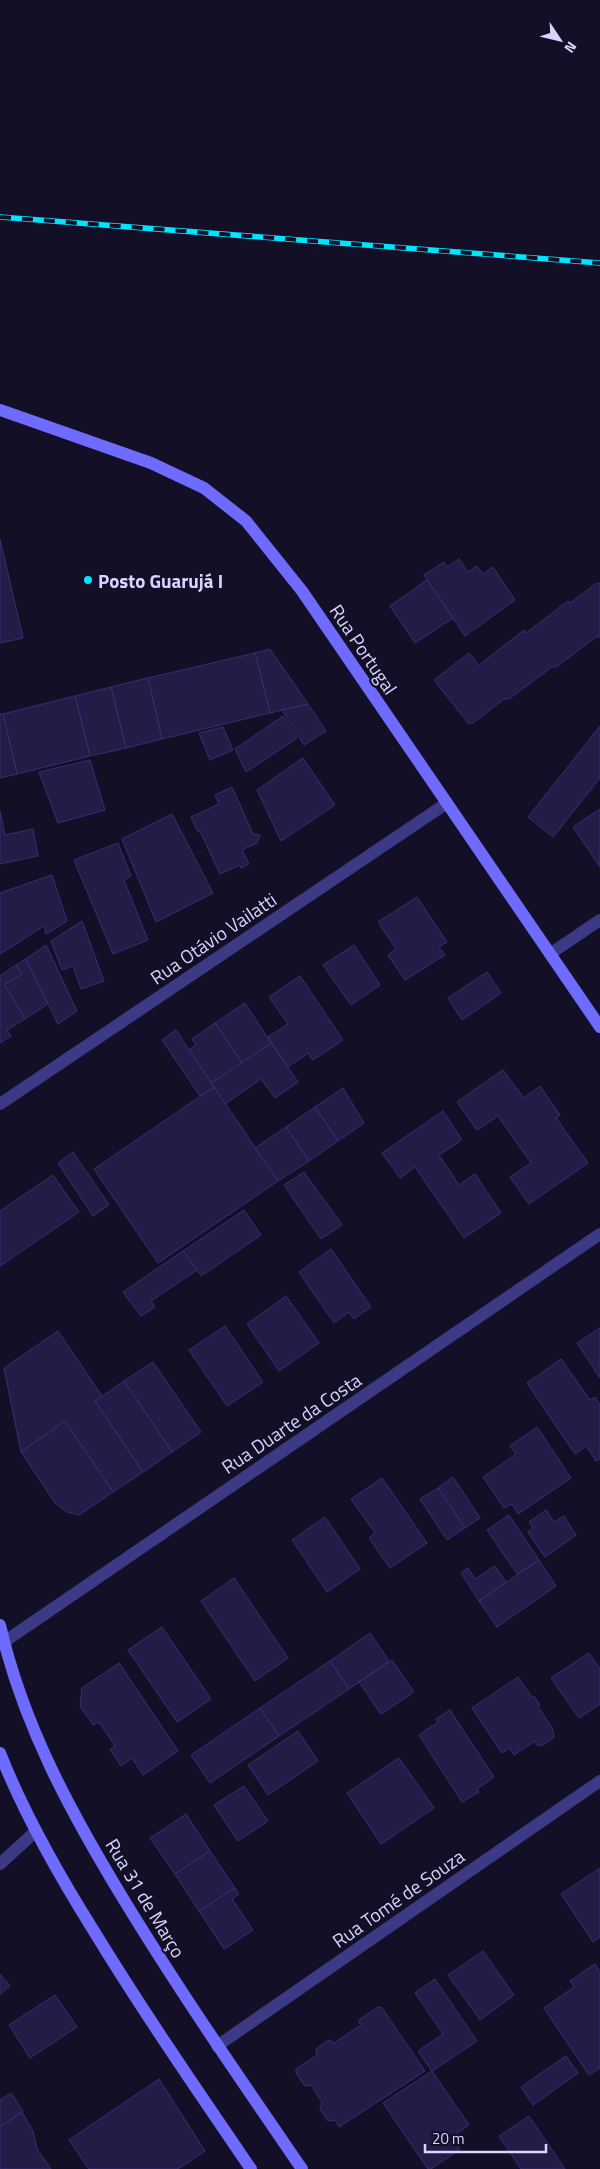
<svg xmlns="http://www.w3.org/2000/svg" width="600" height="2169" viewBox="0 0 600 2169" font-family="'Titillium Web',sans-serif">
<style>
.building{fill:#241b47;stroke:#3b2d73}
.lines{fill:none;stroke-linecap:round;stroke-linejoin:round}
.street{stroke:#3d3a85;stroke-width:12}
.secondary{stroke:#6f6bff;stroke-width:12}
.rail-casing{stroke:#00e5ff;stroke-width:5.5}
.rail{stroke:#130f26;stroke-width:4;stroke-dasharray:11;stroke-linecap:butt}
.poi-dot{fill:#00e5ff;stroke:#130f26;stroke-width:2}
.labels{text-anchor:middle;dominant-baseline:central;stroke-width:4.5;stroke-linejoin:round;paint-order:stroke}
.poi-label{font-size:19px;font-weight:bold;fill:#d9d4ff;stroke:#130f26;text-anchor:start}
.street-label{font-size:19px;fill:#d9d4ff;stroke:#130f26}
</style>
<rect width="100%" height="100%" fill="#130f26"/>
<g class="building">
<path d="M0,539l23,99 -23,5z"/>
<path d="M459,559l9,13 9,-6 6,8 10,-7 22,33 -50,36 -41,-61 20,-13 3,5z"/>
<path d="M427,580l26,38 -38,25 -25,-37z"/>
<path d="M597,583l3,1v53h-4l-40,30h-4l-43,32h-5l-31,24h-5l-34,-43 35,-27 10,12 45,-35 2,3 42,-32 2,2z"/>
<path d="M270,649l38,55 -38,9 -15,-60z"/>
<path d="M255,653l15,60 -108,26 -14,-61z"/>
<path d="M148,678l14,61 -36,9 -15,-61z"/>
<path d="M111,687l15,61 -36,8 -15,-60z"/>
<path d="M75,696l15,60 -73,18 -14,-60z"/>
<path d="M308,704l18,27 -22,14 -22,-35z"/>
<path d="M0,714h3l14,60 -17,4z"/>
<path d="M283,716l14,22 -51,34 -11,-23z"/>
<path d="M600,726v52l-47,59 -25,-20z"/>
<path d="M223,727l10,23 -23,10 -11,-27z"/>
<path d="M303,758l32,47 -54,36 -24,-51z"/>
<path d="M90,760l15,50 -47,13 -19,-51z"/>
<path d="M232,787l21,47 7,1 -3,8 -15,7 7,14 -8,4 -1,-3 -20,9 -20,-43 -2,1 -7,-15 28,-13 -4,-9z"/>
<path d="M600,809v58l-27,-40z"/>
<path d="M0,811l5,24 28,-6 5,27 -38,8z"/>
<path d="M172,814l41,79 -57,29 -34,-83z"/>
<path d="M118,843l13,33 -7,4 24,60 -35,14 -39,-94z"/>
<path d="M52,875l15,46 -21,13 -2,-8 -44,28v-61z"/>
<path d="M417,897l30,45 -8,5 6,8 -40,25 -17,-25 8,-6 -18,-27z"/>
<path d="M82,921l22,60 -23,8 -8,-23 -11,4 -11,-29z"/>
<path d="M46,945l31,66 -19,13 -32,-65z"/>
<path d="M354,945l26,40 -29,20 -28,-40z"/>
<path d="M26,959l22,45 -23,15 -21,-35 18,-10 -6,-9z"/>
<path d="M16,965l6,9 -18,10 21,35 -18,11 4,6 -11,7v-67z"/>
<path d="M487,972l14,21 -39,27 -14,-22z"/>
<path d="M300,976l43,64 -30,20 -5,-7 -20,14 -20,-30 20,-13 -19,-27z"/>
<path d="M245,1003l26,40 -29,20 -27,-40z"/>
<path d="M215,1023l27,40 -31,20 -22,-33 7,-5 -4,-6z"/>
<path d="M176,1030l38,57 -14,9 -38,-56z"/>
<path d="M271,1043l27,39 -23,16 -14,-19 -36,25 -14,-21z"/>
<path d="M503,1070l21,28 16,-12 20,29 -4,3 32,45 -59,41 -19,-27 21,-14 -33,-47 -21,14 -20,-28z"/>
<path d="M214,1087l64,94 -120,82 -64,-94z"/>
<path d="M343,1088l21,35 -26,18 -23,-34z"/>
<path d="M315,1107l23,34 -29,20 -23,-34z"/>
<path d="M443,1111l19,29 -23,15 20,30 16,-11 26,39 -37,25 -49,-71 -15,11 -18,-25z"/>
<path d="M286,1127l23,34 -31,20 -23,-33z"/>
<path d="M73,1152l36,53 -16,11 -35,-53z"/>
<path d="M304,1172l38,53 -21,14 -37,-54z"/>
<path d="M53,1175l26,37 -79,54v-55z"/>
<path d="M244,1210l17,25 -60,41 -18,-25z"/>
<path d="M331,1249l40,58 -17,12 -5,-7 -15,11 -35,-51z"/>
<path d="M183,1251l14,19 -46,31 4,6 -14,9 -18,-24z"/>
<path d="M286,1296l33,47 -40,28 -32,-47z"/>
<path d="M225,1326l38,56 -36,24 -38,-56z"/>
<path d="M600,1328v50l-23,-35z"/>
<path d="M58,1331l44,65 -7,5 48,71 -30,20 -48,-71 -44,31 -17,-84z"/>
<path d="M561,1359l29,41 5,-3 5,8v54l-4,2 -10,-15 -11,8 -48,-71z"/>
<path d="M153,1362l48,70 -29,20 -48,-71z"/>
<path d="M124,1381l48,71 -29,20 -48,-71z"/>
<path d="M65,1421l48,71 -34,23 -12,-3 -12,-9 -34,-51z"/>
<path d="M537,1427l34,51 -53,36 -6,-10 -8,4 -21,-31 33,-23 -6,-8z"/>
<path d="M453,1477l27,41 -15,10 -27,-40z"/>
<path d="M382,1478l45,65 -37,25 -21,-30 6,-5 -24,-34z"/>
<path d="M438,1488l27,40 -18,12 -27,-41z"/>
<path d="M546,1510l8,12 10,-6 12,19 -31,22 -17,-25 5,-4 -4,-6z"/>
<path d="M509,1515l30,45 -22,14 -30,-44z"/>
<path d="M325,1517l35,52 -33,23 -35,-52z"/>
<path d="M539,1560l17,26 -59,41 -18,-26z"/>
<path d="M495,1566l11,16 -27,19 -18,-28 7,-5 7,11z"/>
<path d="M234,1578l54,80 -33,23 -54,-80z"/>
<path d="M162,1627l49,72 -34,23 -49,-72z"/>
<path d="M370,1633l19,28 -40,28 -19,-28z"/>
<path d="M589,1653l11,16v35l-21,14 -28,-40z"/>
<path d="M392,1660l22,32 -33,22 -22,-32z"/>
<path d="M330,1661l19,28 -70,47 -19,-28z"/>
<path d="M119,1663l59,88 -35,24 -11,-17 -11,8 -11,-17 5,-3 -16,-24 -6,3 -13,-19 2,-18z"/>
<path d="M518,1677l14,20 2,-1 6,9 -2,2 15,22 -1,1 2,3 -1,5 -12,8 -4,-1 -2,-4 -21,14 -4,-7 -8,5 -30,-45z"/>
<path d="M260,1708l19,28 -69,47 -19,-28z"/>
<path d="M450,1710l44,67 -17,12 2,3 -17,10 -43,-67 19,-13 -2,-3z"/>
<path d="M298,1731l20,30 -50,34 -20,-30z"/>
<path d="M399,1758l35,50 -53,36 -34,-51z"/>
<path d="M244,1786l24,35 -30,20 -24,-36z"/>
<path d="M186,1814l24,37 -35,23 -25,-36z"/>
<path d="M210,1851l25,37 -36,23 -24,-37z"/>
<path d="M600,1868v69l-7,5 -32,-48z"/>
<path d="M235,1888l4,6 -7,5 21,31 -29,19 -25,-38z"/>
<path d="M483,1951l31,44 -34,25 -32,-45z"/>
<path d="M595,1964l5,8v96l-11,7 -45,-67 30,-21 -4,-6z"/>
<path d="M0,1974l10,12 -10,8z"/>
<path d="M435,1979l42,62 -45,30 -14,-20 25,-17 -28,-41z"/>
<path d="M55,1995l22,32 -47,31 -21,-33z"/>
<path d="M378,2007l4,1 43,63 -86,56 -4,-7 -7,1 -8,-12 2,-7 -11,-17 -6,1 -9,-13v-4l21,-14 -1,-6 13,-9 5,3 27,-18 -2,-3 1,-3z"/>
<path d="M566,2056l12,17 -45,32 -12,-18z"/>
<path d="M432,2071l37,54 -17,12 8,12 -29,20h-3l-45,-66z"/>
<path d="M159,2079l46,72 -27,18h-89l-20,-29z"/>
<path d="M11,2093l12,18 -23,16v-27z"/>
<path d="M22,2112l11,19 4,18 14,20h-51v-42z"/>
<path d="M529,2116l36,53h-44l-22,-33z"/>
</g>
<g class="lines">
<g class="street">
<path d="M550,954l50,-34"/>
<path d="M0,1104l447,-301"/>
<path d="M4,1642l596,-408"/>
<path d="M0,1864l36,-33"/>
<path d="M217,2046l383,-265"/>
</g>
<g class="secondary">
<path d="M0,410l151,53 53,25 42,33 56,70 298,436"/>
<path d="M0,1625c23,100 71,188 124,275 56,92 117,180 178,269"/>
<path d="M0,1753c24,61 57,119 92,175 50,82 105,162 159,241"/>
</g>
<defs>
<path id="rail" d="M0,217l600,46"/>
</defs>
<use href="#rail" class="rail-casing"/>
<use href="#rail" class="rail"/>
</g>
<circle class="poi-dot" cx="88" cy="580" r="5"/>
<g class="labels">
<g class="poi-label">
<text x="98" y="580">Posto Guarujá I</text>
</g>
<g class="street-label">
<text transform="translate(364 649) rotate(56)">Rua Portugal</text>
<text transform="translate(213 938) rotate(-34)">Rua Otávio Vailatti</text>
<text transform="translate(291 1423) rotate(-34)">Rua Duarte da Costa</text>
<text transform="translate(146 1898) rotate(59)">Rua 31 de Março</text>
<text transform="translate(398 1898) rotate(-35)">Rua Tomé de Souza</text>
</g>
</g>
<g transform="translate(560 40) rotate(125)" stroke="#130f26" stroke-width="4" paint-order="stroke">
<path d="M0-4L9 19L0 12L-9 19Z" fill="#d9d4ff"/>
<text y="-8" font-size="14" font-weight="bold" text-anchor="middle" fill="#d9d4ff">N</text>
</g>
<path d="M425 2144v8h121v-8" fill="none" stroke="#d9d4ff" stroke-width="2.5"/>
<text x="432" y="2144" font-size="15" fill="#d9d4ff" stroke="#130f26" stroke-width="4" paint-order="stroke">20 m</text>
</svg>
